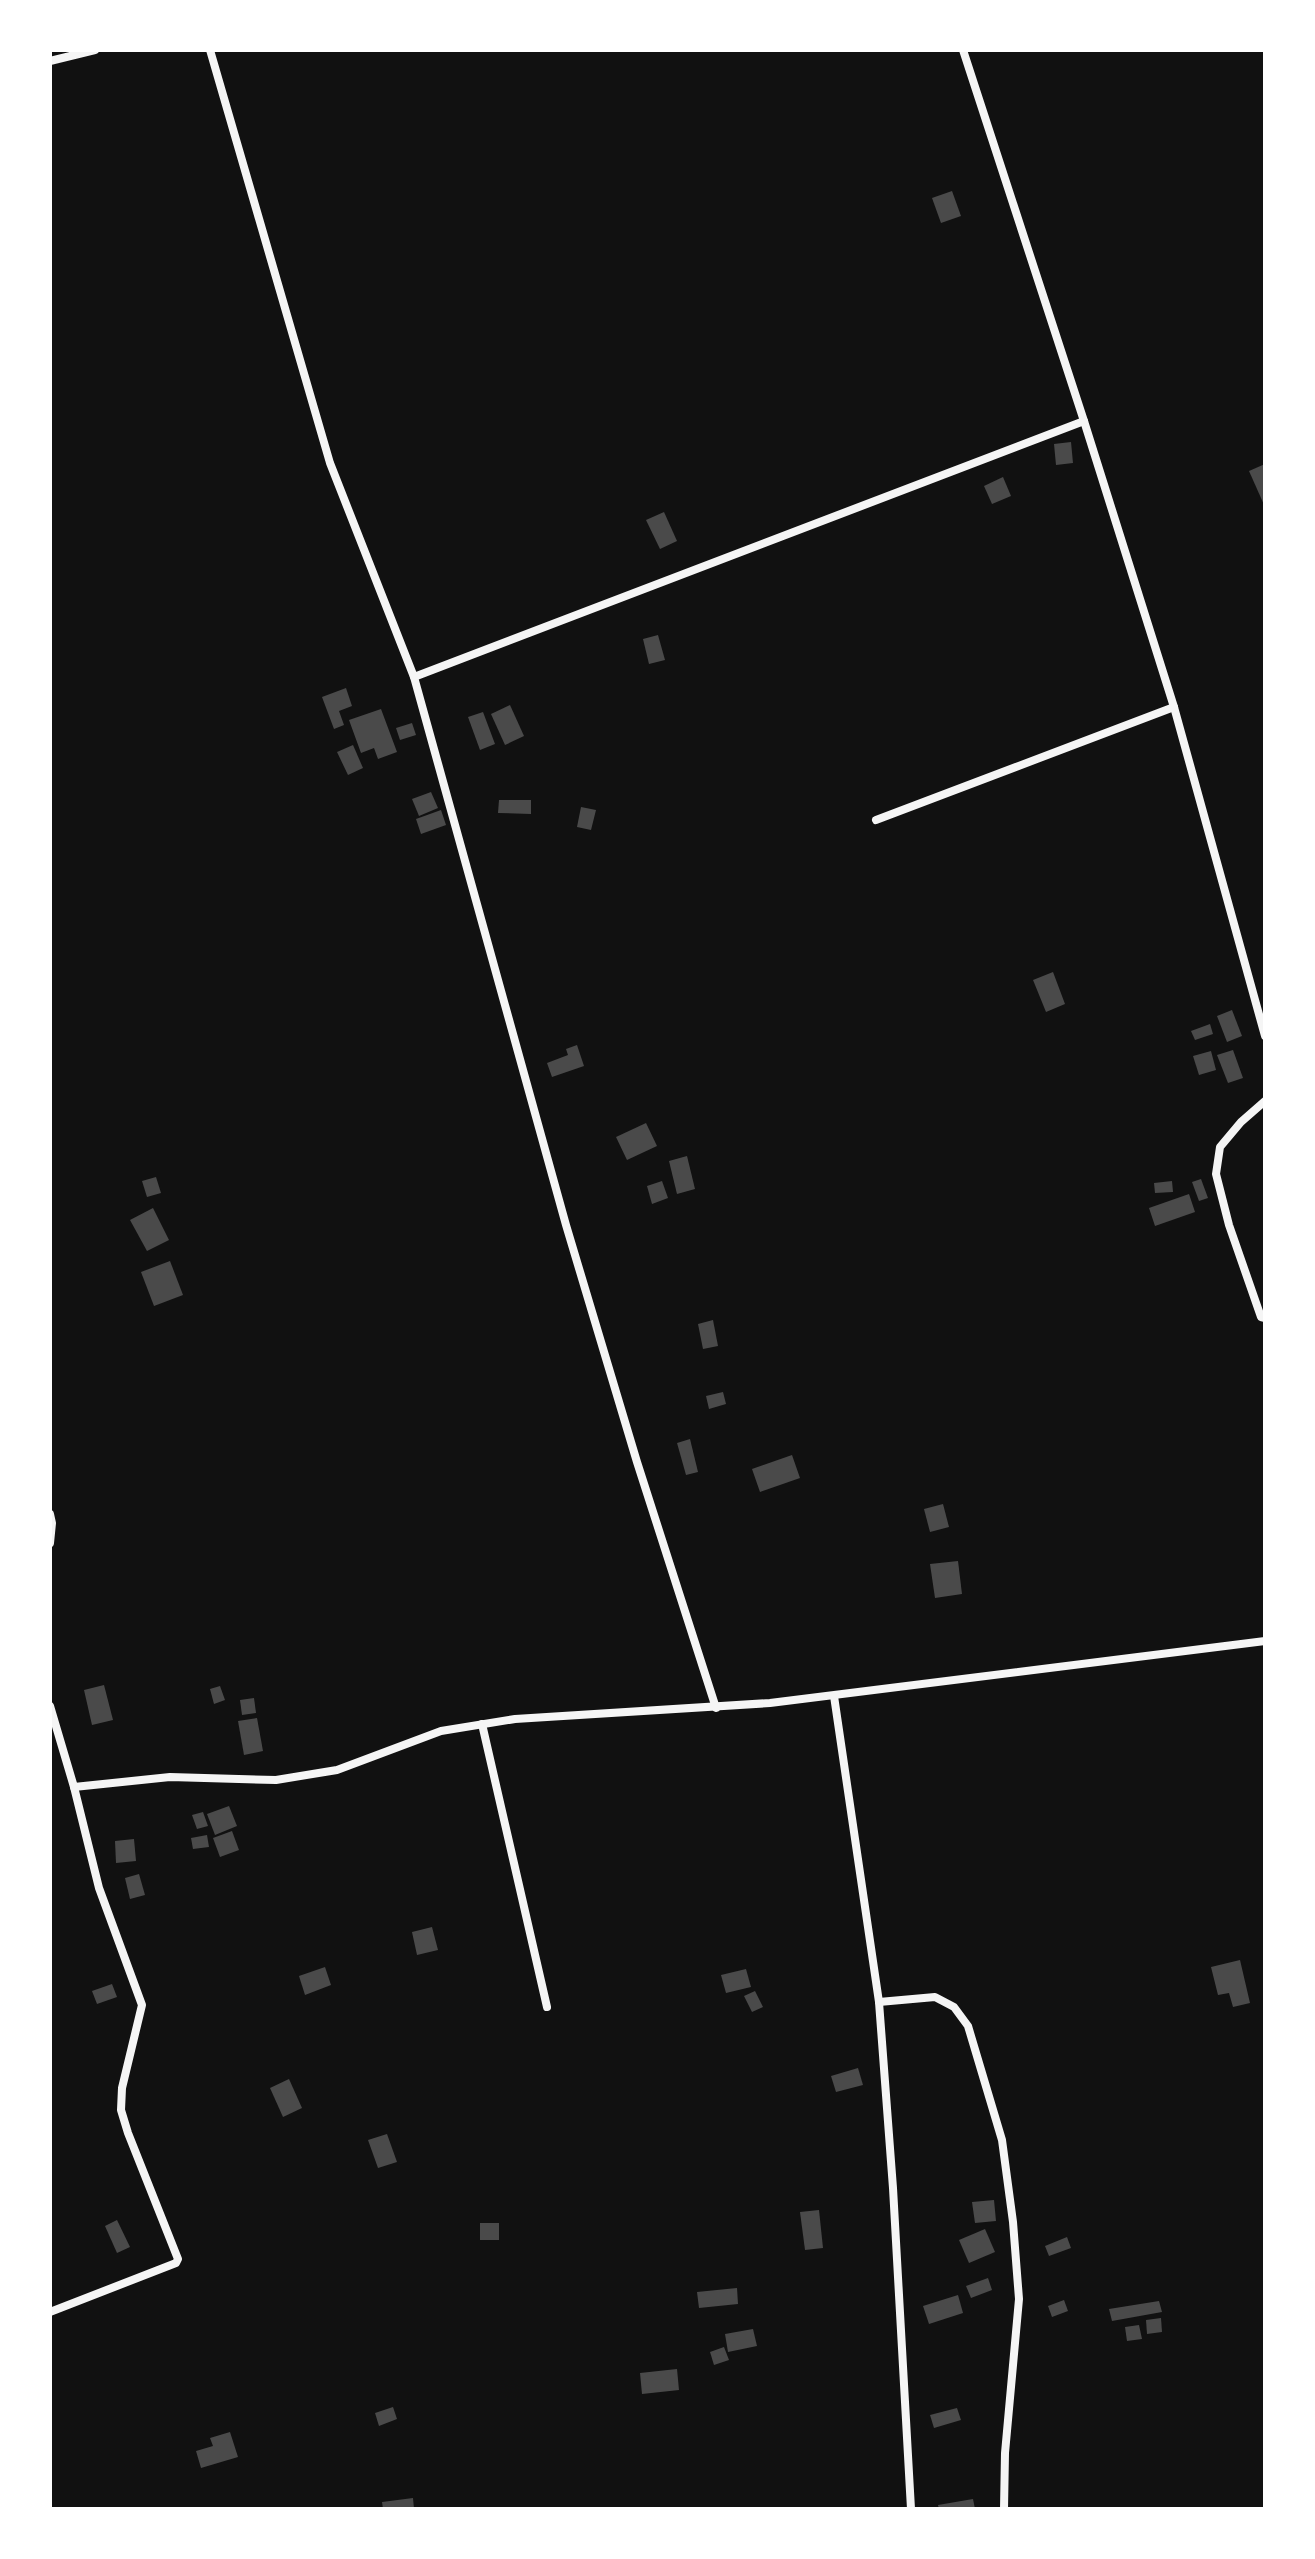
<svg xmlns="http://www.w3.org/2000/svg" width="1315" height="2559" viewBox="0 0 1315 2559" font-family="'DM Sans',sans-serif">
<style>
.building{fill:#4a4a4a}
.lines{fill:none;stroke-linecap:round;stroke-linejoin:round}
.minor{stroke:#f5f5f5;stroke-width:8}
</style>
<rect width="100%" height="100%" fill="#111"/>
<g class="building">
<path d="M952,191l9,25 -20,7 -9,-25z"/>
<path d="M1071,442l2,21 -17,2 -2,-21z"/>
<path d="M1265,464v43l-16,-36z"/>
<path d="M1003,477l8,19 -19,8 -8,-18z"/>
<path d="M664,512l13,29 -17,8 -14,-29z"/>
<path d="M658,635l7,25 -16,4 -6,-25z"/>
<path d="M346,688l6,18 -13,5 5,14 -10,4 -12,-32z"/>
<path d="M510,705l14,31 -19,9 -14,-31z"/>
<path d="M381,709l16,43 -19,7 -4,-11 -13,5 -12,-33z"/>
<path d="M483,712l12,32 -15,6 -12,-33z"/>
<path d="M412,723l4,12 -16,5 -4,-12z"/>
<path d="M353,745l10,23 -15,7 -11,-23z"/>
<path d="M431,792l7,16 -19,8 -7,-17z"/>
<path d="M499,800h32v14l-33,-1z"/>
<path d="M581,807l15,3 -5,20 -14,-3z"/>
<path d="M441,810l5,15 -25,9 -5,-15z"/>
<path d="M1053,972l12,32 -19,8 -13,-32z"/>
<path d="M1232,1010l10,26 -15,6 -10,-26z"/>
<path d="M1210,1024l3,10 -18,6 -4,-9z"/>
<path d="M577,1045l7,21 -32,11 -5,-14 21,-8 -2,-6z"/>
<path d="M1233,1050l10,28 -15,5 -11,-28z"/>
<path d="M1211,1051l5,19 -17,5 -6,-19z"/>
<path d="M646,1123l11,23 -30,14 -11,-23z"/>
<path d="M687,1156l8,33 -18,5 -8,-33z"/>
<path d="M156,1177l5,16 -14,4 -5,-16z"/>
<path d="M1201,1179l7,19 -9,3 -7,-19z"/>
<path d="M662,1181l6,17 -16,6 -5,-18z"/>
<path d="M1172,1181l1,11 -18,1 -1,-10z"/>
<path d="M1189,1194l6,18 -40,14 -6,-18z"/>
<path d="M153,1208l16,32 -22,11 -17,-31z"/>
<path d="M170,1261l13,34 -29,11 -13,-34z"/>
<path d="M713,1320l5,26 -15,3 -5,-25z"/>
<path d="M723,1392l3,12 -17,5 -3,-13z"/>
<path d="M690,1439l8,33 -12,3 -9,-32z"/>
<path d="M792,1455l8,23 -40,14 -8,-23z"/>
<path d="M943,1504l6,23 -19,5 -6,-23z"/>
<path d="M958,1561l4,33 -27,4 -5,-34z"/>
<path d="M104,1685l9,35 -21,5 -8,-35z"/>
<path d="M220,1686l5,14 -11,4 -4,-15z"/>
<path d="M254,1698l2,15 -14,2 -2,-15z"/>
<path d="M257,1718l6,33 -19,4 -6,-34z"/>
<path d="M229,1806l8,20 -22,9 -8,-21z"/>
<path d="M203,1812l5,14 -11,3 -5,-14z"/>
<path d="M232,1831l7,19 -19,7 -7,-19z"/>
<path d="M207,1835l2,12 -16,2 -2,-11z"/>
<path d="M134,1839l2,22 -20,2 -1,-22z"/>
<path d="M139,1874l6,21 -15,4 -5,-21z"/>
<path d="M432,1927l6,23 -21,5 -5,-23z"/>
<path d="M1240,1960l10,43 -17,4 -4,-14 -11,2 -7,-28z"/>
<path d="M325,1967l6,18 -26,10 -6,-19z"/>
<path d="M746,1969l5,18 -25,6 -5,-18z"/>
<path d="M112,1984l5,13 -20,7 -5,-13z"/>
<path d="M755,1991l8,16 -11,5 -8,-16z"/>
<path d="M858,2068l5,17 -27,7 -5,-16z"/>
<path d="M289,2079l13,29 -19,9 -13,-29z"/>
<path d="M387,2134l10,28 -19,6 -10,-28z"/>
<path d="M994,2200l2,21 -21,2 -3,-21z"/>
<path d="M819,2210l4,38 -18,2 -5,-38z"/>
<path d="M117,2220l13,27 -13,6 -12,-27z"/>
<rect x="480" y="2223" width="19" height="17"/>
<path d="M985,2229l10,23 -26,11 -10,-23z"/>
<path d="M1067,2237l4,11 -22,8 -4,-10z"/>
<path d="M988,2278l4,12 -21,8 -5,-12z"/>
<path d="M737,2288l1,16 -39,4 -2,-16z"/>
<path d="M958,2295l5,18 -34,11 -6,-18z"/>
<path d="M1064,2300l4,11 -16,6 -4,-11z"/>
<path d="M1159,2301l3,11 -50,9 -3,-12z"/>
<path d="M1161,2318l1,14 -15,2 -1,-14z"/>
<path d="M1139,2325l3,14 -15,2 -2,-14z"/>
<path d="M753,2329l4,17 -29,6 -3,-18z"/>
<path d="M724,2347l5,13 -15,5 -4,-13z"/>
<path d="M677,2369l2,21 -37,4 -2,-21z"/>
<path d="M393,2407l4,12 -18,7 -4,-13z"/>
<path d="M957,2408l4,12 -27,8 -4,-13z"/>
<path d="M230,2432l8,25 -37,11 -5,-17 17,-5 -3,-8z"/>
<path d="M413,2498l1,11h-31l-1,-7z"/>
<path d="M973,2499l2,10h-36l-1,-4z"/>
</g>
<g class="lines">
<g class="minor">
<path d="M210,50l120,413 84,214 152,548 71,237 79,246"/>
<path d="M963,50l121,371 90,286 91,329"/>
<path d="M50,61l45,-11"/>
<path d="M414,677l670,-256"/>
<path d="M876,820l298,-113"/>
<path d="M1265,1101l-24,21 -21,25 -4,27 13,51 32,92 4,1"/>
<path d="M50,1514l2,9 -2,20"/>
<path d="M834,1696l45,306 14,186 18,321"/>
<path d="M50,1706l24,81 25,101 43,117 -20,83 -1,22 7,23 50,126 -2,4 -126,49"/>
<path d="M482,1724l65,283"/>
<path d="M74,1787l96,-10 106,3 61,-10 104,-39 74,-12 255,-16 495,-62"/>
<path d="M879,2002l56,-5 19,10 14,19 34,114 11,82 6,77 -14,154 -1,56"/>
</g>
</g>
<rect width="1315" height="2559" fill="none" stroke="#ffffff" stroke-width="104"/>
</svg>
